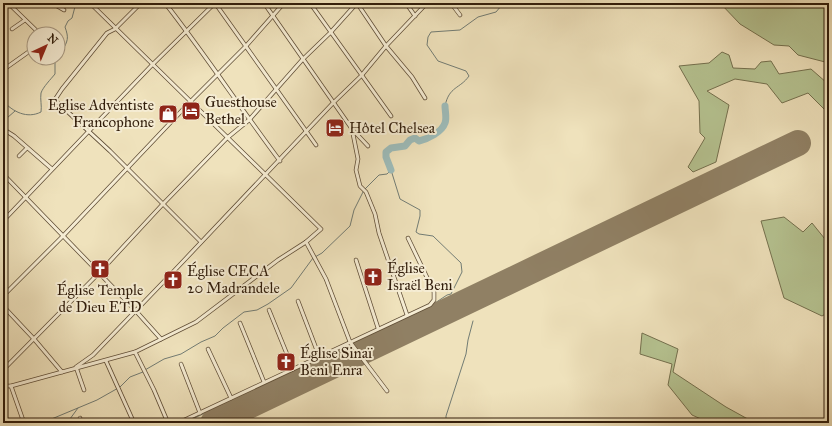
<svg xmlns="http://www.w3.org/2000/svg" width="832" height="426" viewBox="0 0 832 426" font-family="'IM FELL Great Primer',serif">
<style>
.green{fill:#b6c492;stroke:#74704e}
.lines{fill:none;stroke-linecap:round;stroke-linejoin:round}
.stream{stroke:#727c74;stroke-width:1}
.river{stroke:#9dbcba;stroke-width:7}
.runway{stroke:#908064;stroke-width:26}
.minor-casing{stroke:#604e37;stroke-width:4.5}
.minor{stroke:#f5ecd3;stroke-width:3}
.labels{text-anchor:middle;dominant-baseline:central;stroke-width:4;stroke-linejoin:round;paint-order:stroke}
.poi-label{font-size:15px;fill:#311d0b;stroke:#f5ecd3;text-anchor:start}
</style>
<rect width="100%" height="100%" fill="#efe2bc"/>
<filter id="stains"><feTurbulence type="fractalNoise" baseFrequency=".005" numOctaves="4"/><feColorMatrix values="0 0 0 0 .2 0 0 0 0 .09 0 0 0 0 .02 0 0 0 .5 -.17"/></filter>
<radialGradient id="worn" r=".72"><stop offset=".6" stop-color="#630" stop-opacity="0"/><stop offset="1" stop-color="#630" stop-opacity=".3"/></radialGradient>
<g class="green">
<path d="M720,3h109v60l-31,-8 -9,-9 -15,-1 -34,-21z"/>
<path d="M722,52l7,3 4,13 22,1 6,-7 10,-1 8,13 32,-5 16,14 2,-1v32l-21,-21 -26,10 -15,-19 -32,-5 -28,12 22,14 -13,57 -23,10 -5,-5 17,-29 -5,-5 -1,-32 -20,-35 30,-3z"/>
<path d="M784,217l19,15 9,-9 17,21v68l-7,4 -38,-18 -23,-77z"/>
<path d="M642,333l36,16 -5,23 53,35 29,16h-45l-18,-8 -24,-30 4,-21 -32,-10z"/>
</g>
<g class="lines">
<g class="stream">
<path d="M62,51c6,-10 7,-13 3,-24l3,-6 4,-3 4,-15"/>
<path d="M58,57l2,-3"/>
<path d="M3,101c10,11 24,18 38,11 1,-6 -1,-13 0,-19 2,-6 10,-14 14,-19v-12l3,-4"/>
<path d="M445,106c4,-20 15,-17 24,-30l-3,-5 -28,-10 -11,-16 1,-8 3,-5 29,-2 18,-13 18,-5 5,-6v-3"/>
<path d="M3,119l4,-1 8,-7"/>
<path d="M315,257l7,-4 28,-27 4,-16 10,-20 15,-15 8,-1 4,-4 9,29 20,11v6l-4,16 3,2 14,2 28,27 1,9 -11,22 -4,1 -15,10"/>
<path d="M145,370l19,-11 17,-5 20,-12 14,-6 8,-8 21,-16 13,-2 11,-6 23,-16 22,-30"/>
<path d="M42,423l55,-23 23,-13 10,-10 13,-5"/>
<path d="M67,423l11,-15"/>
<path d="M184,423l120,-57"/>
<path d="M446,423v-7l20,-62 2,-14 5,-19"/>
</g>
<path class="river" d="M391,170l-5,-13v-5l5,-4 14,-2 5,-6 5,-2 4,3c9,-2 23,-9 26,-18 2,-5 0,-12 0,-17"/>
<path class="runway" d="M213,423l585,-280"/>
<defs>
<g id="minor">
<path d="M8,3l32,31"/>
<path d="M52,3l12,7"/>
<path d="M141,3l-26,26 -8,4 -45,56 -6,9v3l54,50 91,91"/>
<path d="M165,3c40,51 76,106 115,158"/>
<path d="M215,3l101,142"/>
<path d="M264,3l88,126 6,30 -2,11 4,16 6,6 9,22 4,19 28,82"/>
<path d="M310,3l81,113"/>
<path d="M357,3l29,43 26,31 13,21"/>
<path d="M406,3l9,13"/>
<path d="M451,3l9,12"/>
<path d="M12,29l13,-9"/>
<path d="M58,50l3,2"/>
<path d="M3,70l31,-22"/>
<path d="M3,129l11,7 38,33"/>
<path d="M352,129l16,17"/>
<path d="M19,156l8,-8"/>
<path d="M3,174l132,136 26,29"/>
<path d="M3,221l149,-156 63,-62"/>
<path d="M306,242l20,37 24,63 37,49"/>
<path d="M356,260l22,68"/>
<path d="M3,296l60,-60 127,-134 56,-56 38,-43"/>
<path d="M298,301l21,55"/>
<path d="M3,306l31,33 28,33 73,-20 61,-30 82,-62 28,-18 15,-13 -231,-226"/>
<path d="M269,310l24,59"/>
<path d="M240,323l24,59"/>
<path d="M208,349l23,49"/>
<path d="M135,352l19,38 14,33"/>
<path d="M106,361l28,62"/>
<path d="M181,364l19,49"/>
<path d="M3,370l96,-97 63,-68 65,-67 22,-18 54,-61 27,-26 27,-30"/>
<path d="M3,386h8l51,-14"/>
<path d="M11,386l13,37"/>
<path d="M84,390l-8,-23 17,-12 80,-83 160,-169 28,-27 25,-30 41,-43"/>
<path d="M80,418l2,5"/>
<path d="M178,423l252,-118 4,-5v-8l-26,-54"/>
</g>
</defs>
<use href="#minor" class="minor-casing"/>
<use href="#minor" class="minor"/>
</g>
<defs>
<symbol id="hotel-square" viewBox="-11 -11 22 22"><rect x="-9" y="-9" width="18" height="18" rx="4" fill="#8f2418" stroke="#f5ecd3"/><path d="M-6-4.5h1.5V1H6V5H4.5V3h-9V5H-6ZM-4 0a1.8 1.8 0 1 1 3.6 0ZM.5 0V-2.5h3Q6-2.5 6 0Z" fill="#fff"/></symbol>
<symbol id="shop-square" viewBox="-11 -11 22 22"><rect x="-9" y="-9" width="18" height="18" rx="4" fill="#8f2418" stroke="#f5ecd3"/><path d="M-5-2.5h2.3a2.7 3.5 0 0 1 5.4 0H5L5.5 6h-11ZM-1.5-2.5h3a1.5 2.3 0 0 0-3 0Z" fill="#fff"/></symbol>
<symbol id="church-square" viewBox="-11 -11 22 22"><rect x="-9" y="-9" width="18" height="18" rx="4" fill="#8f2418" stroke="#f5ecd3"/><path d="M-1.2-6h2.4v3.5h3.3v2.4h-3.3V6h-2.4V-.1h-3.3v-2.4h3.3Z" fill="#fff"/></symbol>
</defs>
<g fill-rule="evenodd">
<use href="#hotel-square" x="180" y="100" width="22" height="22"/>
<use href="#shop-square" x="157" y="103" width="22" height="22"/>
<use href="#hotel-square" x="324" y="117" width="22" height="22"/>
<use href="#church-square" x="89" y="258" width="22" height="22"/>
<use href="#church-square" x="362" y="266" width="22" height="22"/>
<use href="#church-square" x="162" y="269" width="22" height="22"/>
<use href="#church-square" x="275" y="351" width="22" height="22"/>
</g>
<g class="labels">
<g class="poi-label">
<text x="205" y="102">Guesthouse<tspan x="205" dy="17">Bethel</tspan></text>
<text x="154" y="105" text-anchor="end">Eglise Adventiste<tspan x="154" dy="17">Francophone</tspan></text>
<text x="349" y="128">Hôtel Chelsea</text>
<text x="387" y="268">Église<tspan x="387" dy="17">Israël Beni</tspan></text>
<text x="187" y="271">Église CECA<tspan x="187" dy="17">20 Madrandele</tspan></text>
<text x="100" y="290" text-anchor="middle">Église Temple<tspan x="100" dy="17">de Dieu ETD</tspan></text>
<text x="300" y="353">Église Sinaï<tspan x="300" dy="17">Beni Enra</tspan></text>
</g>
</g>
<rect width="832" height="426" fill="none" stroke="#efe2bc" stroke-width="16"/>
<rect x="4" y="4" width="824" height="418" fill="none" stroke="#311d0b" stroke-width="2"/>
<rect x="8" y="8" width="816" height="410" fill="none" stroke="#311d0b"/>
<g transform="translate(46 46) rotate(44)"><circle r="19" fill="#f5ecd3" stroke="#a79983"/>
<path d="M0-3L7 15L0 10L-7 15Z" fill="#8f2418"/>
<text y="-6" font-size="11" font-weight="bold" text-anchor="middle" fill="#311d0b">N</text>
</g>
<rect width="100%" height="100%" filter="url(#stains)"/>
<rect width="100%" height="100%" fill="url(#worn)"/>
</svg>
